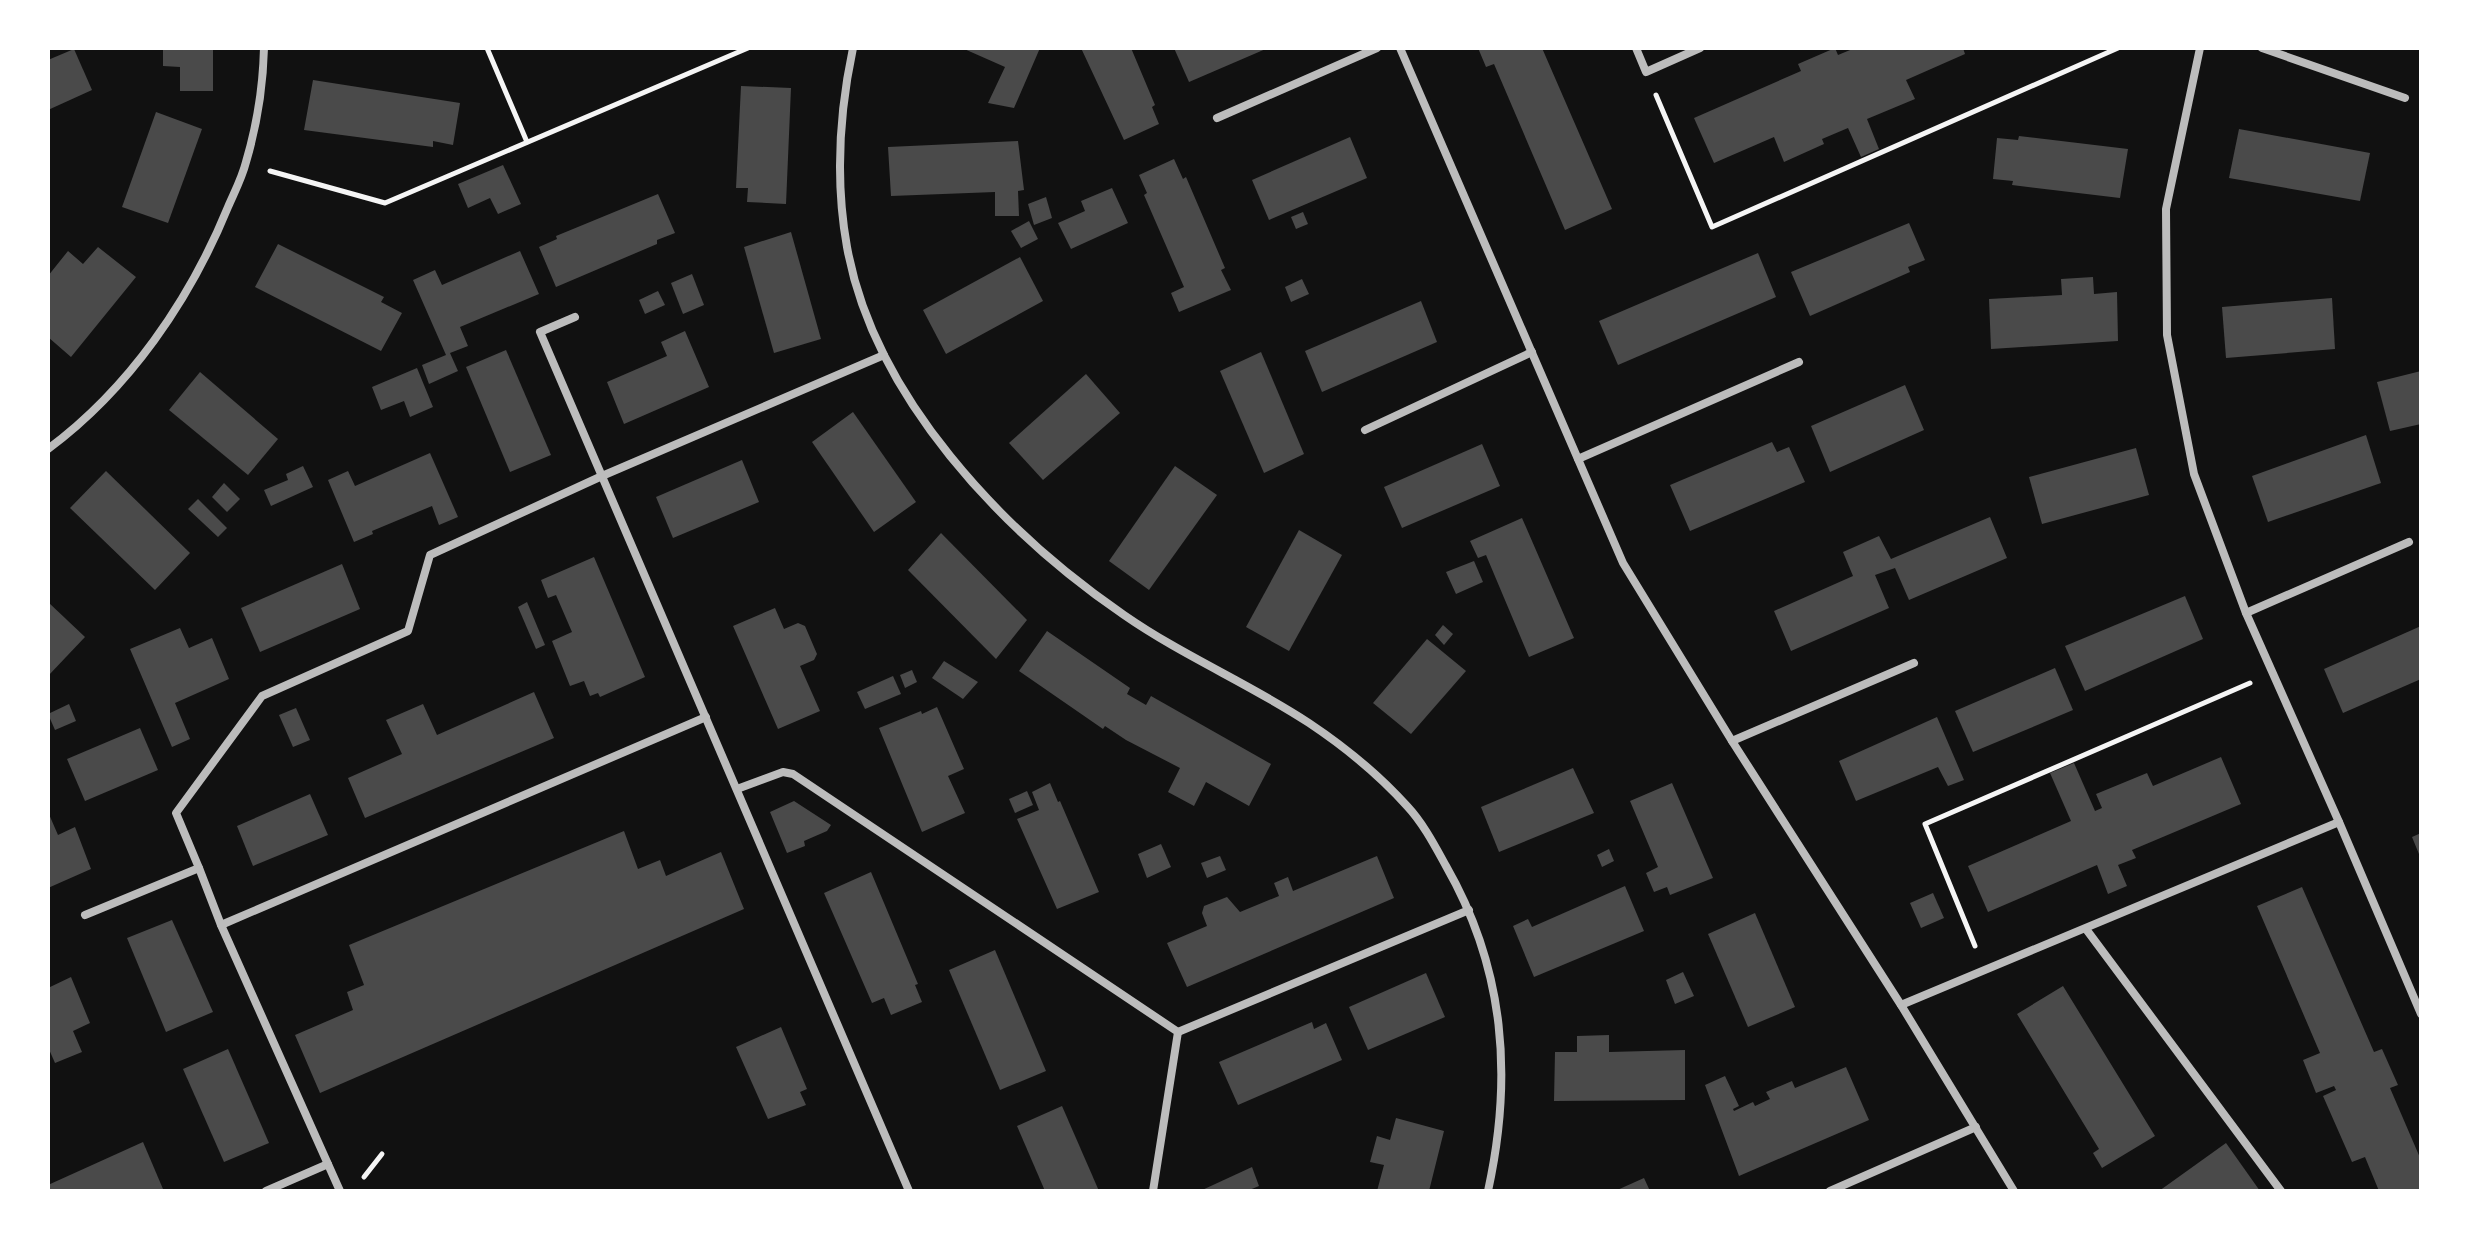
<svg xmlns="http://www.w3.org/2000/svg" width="2469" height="1239" viewBox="0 0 2469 1239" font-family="'IBM Plex Sans',sans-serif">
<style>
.building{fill:#4a4a4a}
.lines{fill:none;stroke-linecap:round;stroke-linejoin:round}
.path{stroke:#f5f5f5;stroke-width:5}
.minor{stroke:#bcbcbc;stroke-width:8}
</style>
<rect width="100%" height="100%" fill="#111"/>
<g class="building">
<path d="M163,48h50v43h-33v-24l-17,-1z"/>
<path d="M962,48h78l-26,60 -26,-5 17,-36z"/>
<path d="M1081,48h50l24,57 -3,2 7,17 -35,16z"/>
<path d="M1174,48h94l-79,34z"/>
<path d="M1478,48h64l70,161 -47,21 -71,-166 -8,3z"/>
<path d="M1835,48l3,7 17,-7h108l2,6 -59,26 9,19 -48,20 12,30 -18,8 -13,-29 -26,11 2,5 -40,18 -10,-25 -60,26 -20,-45 107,-47 -3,-7z"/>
<path d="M74,49l18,41 -44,20v-50z"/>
<path d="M313,80l147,23 -7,42 -20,-4v6l-129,-17z"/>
<path d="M741,86l50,2 -5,116 -39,-2 1,-14h-12z"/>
<path d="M156,112l46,17 -34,94 -46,-16z"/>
<path d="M2239,129l131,24 -10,48 -131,-23z"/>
<path d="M2019,136l109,13 -8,49 -108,-13 1,-4 -20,-2 4,-41 21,2z"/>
<path d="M1350,137l17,41 -98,42 -17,-40z"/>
<path d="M1018,141l6,49 -6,1 1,25h-24v-24l-104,4 -3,-49z"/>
<path d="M1174,159l9,20 3,-2 39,91 -4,2 10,20 -52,22 -8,-19 13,-6 -40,-92 3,-2 -8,-18z"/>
<path d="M503,165l18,39 -23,10 -8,-16 -22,10 -10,-24z"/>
<path d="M1112,188l16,35 -57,26 -13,-26 27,-12 -4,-10z"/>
<path d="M658,194l17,39 -18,7v4l-101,43 -17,-40 18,-8 -1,-3z"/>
<path d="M1046,197l6,21 -18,7 -6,-21z"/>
<path d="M1303,212l5,12 -12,5 -5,-12z"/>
<path d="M1029,221l9,18 -17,9 -10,-17z"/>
<path d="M1909,223l16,37 -17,7 2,5 -100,44 -19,-44z"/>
<path d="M791,232l30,107 -47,14 -30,-106z"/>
<path d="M278,244l106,53 -3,5 21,11 -21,38 -126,-64z"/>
<path d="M98,247l38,30 -65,80 -23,-20v-61l20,-25 15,13z"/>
<path d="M520,251l19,43 -79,33 8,19 -18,7 8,18 -29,13 -7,-19 24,-10 -33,-75 22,-10 7,15z"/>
<path d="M1758,253l18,44 -158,68 -19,-44z"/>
<path d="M1020,257l23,44 -97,53 -23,-44z"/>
<path d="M692,274l12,31 -21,9 -12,-31z"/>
<path d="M2093,277l1,17 23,-2 1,49 -127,8 -2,-50 73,-4 -1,-16z"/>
<path d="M1302,279l7,15 -18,8 -6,-15z"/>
<path d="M658,291l7,14 -20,9 -6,-14z"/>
<path d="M2332,298l3,51 -109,9 -4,-51z"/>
<path d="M1421,301l16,41 -115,50 -17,-41z"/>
<path d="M685,331l24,56 -85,37 -17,-42 60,-26 -6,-14z"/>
<path d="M506,350l45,105 -41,17 -44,-105z"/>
<path d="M1261,352l43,102 -40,19 -44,-102z"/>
<path d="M417,368l16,39 -23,10 -6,-16 -23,9 -9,-23z"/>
<path d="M2421,371v53l-31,7 -13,-49z"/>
<path d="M200,372l78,67 -30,36 -79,-65z"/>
<path d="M1086,374l34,39 -77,67 -34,-37z"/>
<path d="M1905,385l19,45 -94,42 -19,-46z"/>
<path d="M853,412l63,90 -42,30 -62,-90z"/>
<path d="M2366,435l15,48 -113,39 -16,-46z"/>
<path d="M1772,442l5,10 12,-5 16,35 -115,49 -20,-46z"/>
<path d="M1482,444l18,42 -98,42 -18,-41z"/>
<path d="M2136,448l13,47 -107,29 -13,-47z"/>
<path d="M430,453l28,64 -19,8 -7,-19 -60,25 1,3 -19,8 -26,-62 20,-9 7,15z"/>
<path d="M742,460l17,42 -86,36 -17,-41z"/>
<path d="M303,466l10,21 -42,19 -7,-16 24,-10 -2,-6z"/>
<path d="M1175,466l42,29 -68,95 -40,-29z"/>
<path d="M106,471l84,82 -35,37 -85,-82z"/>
<path d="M224,483l16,16 -13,13 -15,-15z"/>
<path d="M198,499l29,29 -9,9 -30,-28z"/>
<path d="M1990,517l17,41 -98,42 -14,-32 -20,7 14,33 -98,43 -17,-40 79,-35 -10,-24 36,-16 12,23z"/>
<path d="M1522,518l52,120 -45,19 -43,-102 -8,3 -8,-17z"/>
<path d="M1299,530l43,25 -53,96 -43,-24z"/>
<path d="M941,533l86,87 -31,39 -88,-89z"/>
<path d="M594,557l51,120 -45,20 -2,-4 -8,3 -6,-15 -14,5 -18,-45 20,-9 -16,-37 -8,3 -7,-18z"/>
<path d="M1474,561l9,21 -27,12 -10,-22z"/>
<path d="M342,564l18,45 -100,43 -19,-44z"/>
<path d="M2185,596l18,43 -118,52 -20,-45z"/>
<path d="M48,602l37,35 -37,39z"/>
<path d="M527,602l18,43 -9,4 -18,-42z"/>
<path d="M775,608l9,21 14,-6 7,3 12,28 -3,6 -14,6 20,45 -42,18 -45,-103z"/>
<path d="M1443,625l10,9 -9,11 -9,-10z"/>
<path d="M2421,626v53l-78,34 -19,-44z"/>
<path d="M180,628l9,20 23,-10 17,41 -54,24 15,36 -18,8 -42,-98z"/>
<path d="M1047,631l83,57 -3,6 19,11 5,-9 120,68 -22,42 -43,-24 -12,24 -26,-14 12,-24 -54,-28 -21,-14 -2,3 -84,-58z"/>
<path d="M1427,639l39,32 -55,63 -38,-31z"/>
<path d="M944,661l34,21 -15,17 -31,-21z"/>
<path d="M2055,668l18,42 -100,42 -18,-41z"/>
<path d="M912,670l5,12 -12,6 -5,-13z"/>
<path d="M893,676l8,18 -36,15 -8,-17z"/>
<path d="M534,692l20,46 -189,80 -17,-40 54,-24 -16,-34 37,-16 14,31z"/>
<path d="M69,704l7,17 -21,9 -7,-16z"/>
<path d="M937,707l27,62 -16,7 17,37 -43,19 -43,-104 42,-17 1,3z"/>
<path d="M296,708l14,32 -17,7 -14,-32z"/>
<path d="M1937,717l27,63 -16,6 -10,-19 -82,34 -17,-40z"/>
<path d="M140,728l18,42 -73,31 -18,-42z"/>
<path d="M2221,757l20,47 -109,46 4,8 -18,7 9,21 -19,8 -11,-29 -109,47 -20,-46 103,-45 -21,-48 24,-10 21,48 7,-3 -6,-14 51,-21 6,13z"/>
<path d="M1573,768l21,45 -95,39 -18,-45z"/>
<path d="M1050,783l8,19 2,-1 39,91 -42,17 -40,-90 22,-9 -7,-18z"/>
<path d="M1672,783l41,95 -43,17 -3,-8 -13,5 -8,-19 12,-6 -28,-66z"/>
<path d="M1027,791l6,14 -18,8 -6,-14z"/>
<path d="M310,794l18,41 -75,31 -16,-40z"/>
<path d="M794,801l37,24 -4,6 -23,10 1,5 -18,7 -17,-41z"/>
<path d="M48,812l10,23 17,-8 16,42 -43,19z"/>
<path d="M624,831l14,38 22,-9 6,16 55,-24 23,57 -424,184 -25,-58 58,-25 -6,-18 17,-7 -15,-40z"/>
<path d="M2421,833v26l-9,-22z"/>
<path d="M1161,844l10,23 -24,11 -9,-24z"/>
<path d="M1609,849l5,12 -12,6 -5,-12z"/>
<path d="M1220,856l6,14 -19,8 -6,-15z"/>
<path d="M1377,856l17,42 -207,89 -20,-44 40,-17 -5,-13 2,-7 23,-9 13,15 39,-16 -5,-13 14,-6 5,14z"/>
<path d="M871,872l47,112 -3,1 7,17 -31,13 -7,-17 -12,5 -48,-110z"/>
<path d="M1625,886l19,45 -110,46 -21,-51 15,-7 4,8z"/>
<path d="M2302,887l72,165 8,-3 16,36 -8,3 31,72v31h-42l-14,-34 -13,5 -29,-66 13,-6 -2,-4 -18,7 -13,-33 17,-7 -63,-147z"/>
<path d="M1933,893l11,25 -23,10 -11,-25z"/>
<path d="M1755,913l40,94 -47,20 -40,-93z"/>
<path d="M172,920l41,92 -47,20 -39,-94z"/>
<path d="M995,950l51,121 -46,19 -51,-120z"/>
<path d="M1683,972l11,24 -19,8 -9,-24z"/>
<path d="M1426,973l19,44 -77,33 -19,-43z"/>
<path d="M71,977l19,46 -17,8 9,21 -27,11 -7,-16v-59z"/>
<path d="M2063,986l92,150 -53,32 -9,-15 6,-4 -82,-135z"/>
<path d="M1312,1022l2,7 12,-6 16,37 -104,45 -19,-43z"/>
<path d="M781,1027l26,62 -7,3 6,13 -38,14 -32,-72z"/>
<path d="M1609,1035v17l76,-2v50l-131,1 1,-49h22v-16z"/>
<path d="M228,1049l41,94 -45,19 -41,-93z"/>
<path d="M1846,1067l23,53 -130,56 -34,-91 20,-9 14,30 -6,3 1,2 19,-9 2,4 15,-7 -4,-7 26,-11 3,7z"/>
<path d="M1062,1106l37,85h-54l-28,-65z"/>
<path d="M1396,1118l48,13 -15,60h-52l7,-26 -14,-3 7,-26 13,4z"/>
<path d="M143,1142l20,47 -5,2h-110v-6z"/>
<path d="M2226,1143l34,48h-101z"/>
<path d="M1252,1167l7,19 -12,5h-47z"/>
<path d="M1644,1178l6,13h-35z"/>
</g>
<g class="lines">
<g class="path">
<path d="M487,48l40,94"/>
<path d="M1656,95l56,132 406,-179"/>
<path d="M270,171l115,32 363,-155"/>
<path d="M1975,946l-50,-122 325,-141"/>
<path d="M364,1177l18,-23"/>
</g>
<g class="minor">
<path d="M853,48c-14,66 -18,132 -6,199 27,150 156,285 277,368 59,41 126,69 185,108 36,24 70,52 98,83 16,17 28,40 39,60 59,103 67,211 42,325"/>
<path d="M1400,48l223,515 109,178 169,264 113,186"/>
<path d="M1636,48l10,24 54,-24"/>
<path d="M2200,48l-34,161 1,126 27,139 52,139 93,209 82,192"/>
<path d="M2262,48l143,50"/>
<path d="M1217,118l160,-70"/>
<path d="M575,317l-35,15 369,859"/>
<path d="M1365,430l167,-78"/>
<path d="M48,449c81,-60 142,-149 180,-242 6,-14 14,-29 18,-45 11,-37 17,-75 18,-114"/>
<path d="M1578,459l221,-97"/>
<path d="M2246,613l163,-71"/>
<path d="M1732,741l182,-78"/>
<path d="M737,789l46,-17 10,2 385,258 -25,159"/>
<path d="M199,868l22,57 119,266"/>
<path d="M85,915l114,-47 -23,-55 86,-117 146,-65 22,-76 172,-79 282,-121"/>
<path d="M221,925l485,-208"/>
<path d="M2086,929l195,262"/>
<path d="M1901,1005l438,-183"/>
<path d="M1178,1032l291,-122"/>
<path d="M266,1191l62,-27"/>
<path d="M1830,1191l146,-64"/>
</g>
</g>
<rect width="2469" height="1239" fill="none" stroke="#ffffff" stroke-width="100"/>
</svg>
